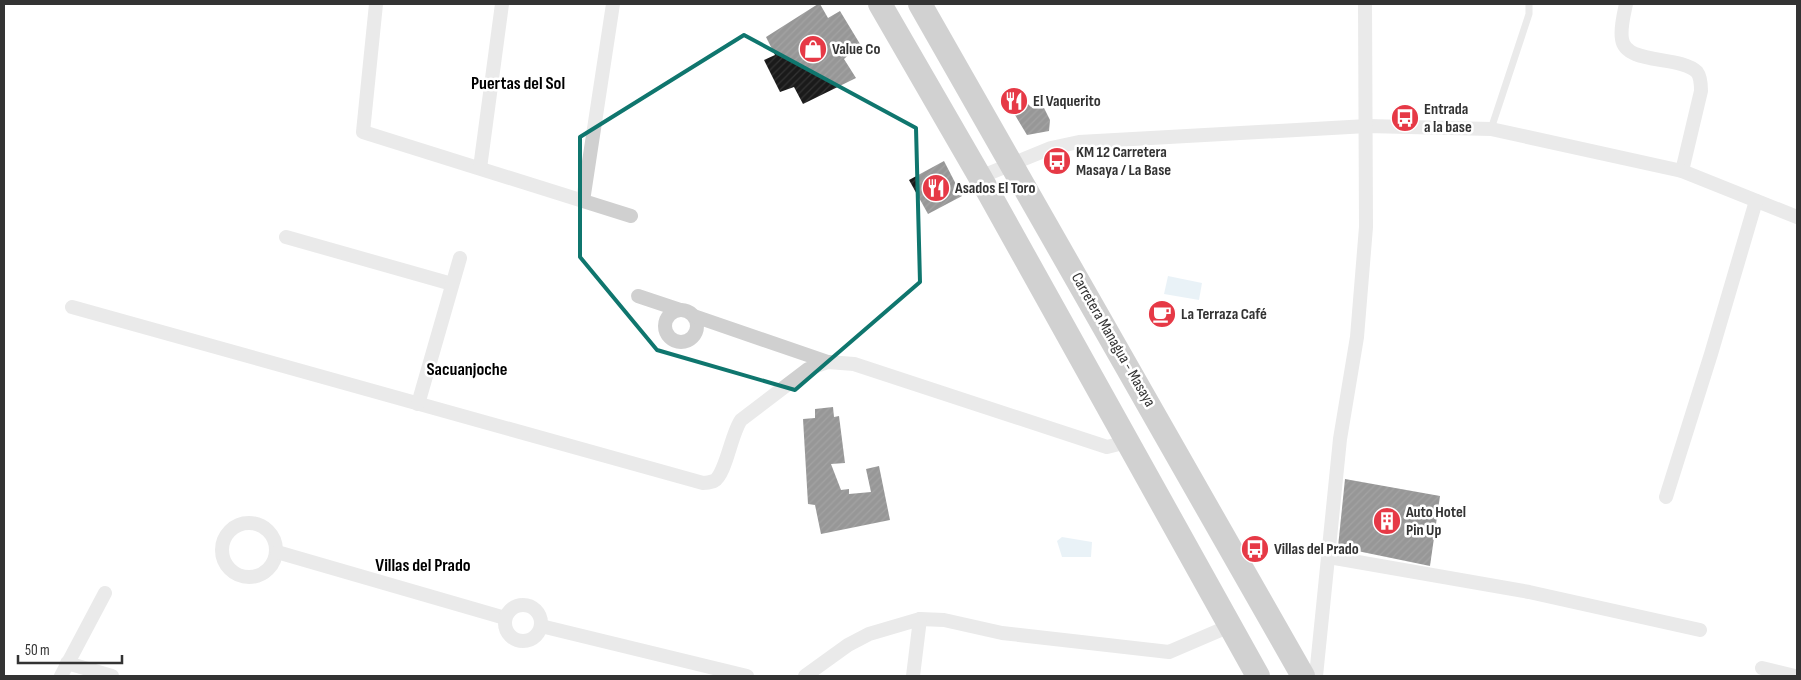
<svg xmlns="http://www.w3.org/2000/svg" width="1801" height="680" viewBox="0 0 1801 680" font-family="'Sofia Sans Condensed',sans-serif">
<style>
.water{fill:#cfe2ee}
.building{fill:url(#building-hatch)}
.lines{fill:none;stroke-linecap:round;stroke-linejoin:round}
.lane{stroke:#d0d0d0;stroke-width:7}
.street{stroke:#d0d0d0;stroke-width:14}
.highway{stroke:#9a9a9a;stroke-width:24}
.marked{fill:none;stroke:#0f766e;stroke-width:4;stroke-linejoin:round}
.labels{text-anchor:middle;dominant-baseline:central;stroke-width:5;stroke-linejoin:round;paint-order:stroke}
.poi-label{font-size:16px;font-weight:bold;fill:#333;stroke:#fff;text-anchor:start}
.street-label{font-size:16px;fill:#333;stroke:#fff}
.neighbourhood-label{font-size:18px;font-weight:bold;fill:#000;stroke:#fff}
</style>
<defs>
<pattern id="building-hatch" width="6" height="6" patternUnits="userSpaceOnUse" patternTransform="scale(1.25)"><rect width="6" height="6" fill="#1a1a1a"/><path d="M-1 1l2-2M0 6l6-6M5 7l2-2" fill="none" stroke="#333"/></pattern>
</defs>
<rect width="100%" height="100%" fill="#fff"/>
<g class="water">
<path d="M1168,276l34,7 -3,17 -35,-6z"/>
<path d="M1062,537l30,5 -1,15h-29l-5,-16z"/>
</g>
<g class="building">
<path d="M818,4h2l8,14 12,-7 20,33 -16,15 12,19 -53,26 -9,-17 -14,5 -16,-32 11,-5 -9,-18z"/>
<path d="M1041,102l9,18 -1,11 -22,4 -15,-25 15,-7 4,4z"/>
<path d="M944,161l18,35 -34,18 -19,-34z"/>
<path d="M833,407l1,10 5,-1 6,47 -14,1 10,26 8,-1v5l22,-2 -5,-23 13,-3 11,54 -69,14 -6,-29 -7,-1 -5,-85 12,-1v-9z"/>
<path d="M1345,479l95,17 -10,70 -92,-19z"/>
</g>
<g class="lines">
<path class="lane" d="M1491,129l38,-115v-10"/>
<g class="street">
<path d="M376,4l-13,128 268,84"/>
<path d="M1626,4c-2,10 -6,24 -4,35 3,26 58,16 75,33 4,5 4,13 4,19l-19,80"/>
<path d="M480,168l22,-164"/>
<path d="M980,177l71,-29 28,-6 288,-16 124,3 191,42 115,46"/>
<path d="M583,201l30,-197"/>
<path d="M286,237l166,47"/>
<path d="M638,296l42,14"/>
<path d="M72,307l631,176c3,0 8,-1 11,-2 12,-7 17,-47 27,-61l67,-51 20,-7 26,2 253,83 20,-5"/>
<circle cx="681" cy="326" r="16"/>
<path d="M694,316l134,46"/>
<path d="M418,404l42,-146"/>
<path d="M1666,497l45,-143 45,-153"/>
<circle cx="249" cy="550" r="27"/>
<path d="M277,552l228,66"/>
<path d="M1329,557l200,35 171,38"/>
<circle cx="523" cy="623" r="18"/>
<path d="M541,626l206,50"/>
<path d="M67,663l45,13"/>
<path d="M1762,668l33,8"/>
<path d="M61,676l44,-83"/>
<path d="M805,676l43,-31 21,-11 51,-15 24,1 58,13 167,19 63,-27"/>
<path d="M913,676l7,-57"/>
<path d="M1316,676l24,-237 17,-102 9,-110 -1,-223"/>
</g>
<g class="highway">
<path d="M880,4l100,173 278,499"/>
<path d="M920,4l383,672"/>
</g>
</g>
<path d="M0 0H1801V680H0ZM744,35l172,93 4,154 -125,108 -138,-40 -77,-93v-120z" fill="#fff" fill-opacity=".55" fill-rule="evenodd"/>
<path class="marked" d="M744,35l172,93 4,154 -125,108 -138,-40 -77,-93v-120z"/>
<defs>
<symbol id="shop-disc" viewBox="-11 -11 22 22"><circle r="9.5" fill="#e63946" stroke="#fff"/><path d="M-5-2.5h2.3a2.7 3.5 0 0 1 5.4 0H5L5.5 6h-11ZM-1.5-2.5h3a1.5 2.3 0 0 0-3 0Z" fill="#fff"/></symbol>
<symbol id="restaurant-disc" viewBox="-11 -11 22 22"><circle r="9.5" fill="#e63946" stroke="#fff"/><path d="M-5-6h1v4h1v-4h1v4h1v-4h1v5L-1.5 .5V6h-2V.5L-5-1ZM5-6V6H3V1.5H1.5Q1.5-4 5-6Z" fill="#fff"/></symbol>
<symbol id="bus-disc" viewBox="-11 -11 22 22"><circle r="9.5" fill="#e63946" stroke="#fff"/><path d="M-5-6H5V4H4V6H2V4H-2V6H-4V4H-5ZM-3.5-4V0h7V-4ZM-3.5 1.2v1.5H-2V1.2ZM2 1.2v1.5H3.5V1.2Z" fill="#fff"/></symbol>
<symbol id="cafe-disc" viewBox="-11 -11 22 22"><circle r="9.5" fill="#e63946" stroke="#fff"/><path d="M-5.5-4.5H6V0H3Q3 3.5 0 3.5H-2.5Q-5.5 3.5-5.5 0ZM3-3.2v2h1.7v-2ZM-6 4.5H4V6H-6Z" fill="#fff"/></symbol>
<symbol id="building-disc" viewBox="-11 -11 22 22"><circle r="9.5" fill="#e63946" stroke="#fff"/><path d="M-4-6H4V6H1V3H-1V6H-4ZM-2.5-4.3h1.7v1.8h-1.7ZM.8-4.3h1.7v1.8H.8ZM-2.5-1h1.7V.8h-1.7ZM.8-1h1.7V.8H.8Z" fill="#fff"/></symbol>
</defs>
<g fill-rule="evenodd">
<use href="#shop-disc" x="797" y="33" width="32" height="32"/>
<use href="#restaurant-disc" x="998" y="85" width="32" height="32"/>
<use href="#bus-disc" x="1389" y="102" width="32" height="32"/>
<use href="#bus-disc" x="1041" y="145" width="32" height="32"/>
<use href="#restaurant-disc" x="920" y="172" width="32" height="32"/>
<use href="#cafe-disc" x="1146" y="298" width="32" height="32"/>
<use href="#building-disc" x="1371" y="505" width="32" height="32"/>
<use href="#bus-disc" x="1239" y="533" width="32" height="32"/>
</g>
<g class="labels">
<g class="poi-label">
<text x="832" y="49">Value Co</text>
<text x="1033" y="101">El Vaquerito</text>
<text x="1424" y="109">Entrada<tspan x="1424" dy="18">a la base</tspan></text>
<text x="1076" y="152">KM 12 Carretera<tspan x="1076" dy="18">Masaya / La Base</tspan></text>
<text x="955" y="188">Asados El Toro</text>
<text x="1181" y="314">La Terraza Café</text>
<text x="1406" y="512">Auto Hotel<tspan x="1406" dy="18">Pin Up</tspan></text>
<text x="1274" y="549">Villas del Prado</text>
</g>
<g class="street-label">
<text transform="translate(1113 340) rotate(60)">Carretera Managua - Masaya</text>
</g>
<g class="neighbourhood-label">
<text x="518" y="83">Puertas del Sol</text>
<text x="467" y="369">Sacuanjoche</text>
<text x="423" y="565">Villas del Prado</text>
</g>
</g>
<rect width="1801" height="680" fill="none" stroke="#333333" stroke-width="10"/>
<path d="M18 655v8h104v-8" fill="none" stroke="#333333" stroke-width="2.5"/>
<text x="25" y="655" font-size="15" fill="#333333" stroke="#ffffff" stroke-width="4" paint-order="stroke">50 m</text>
</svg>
